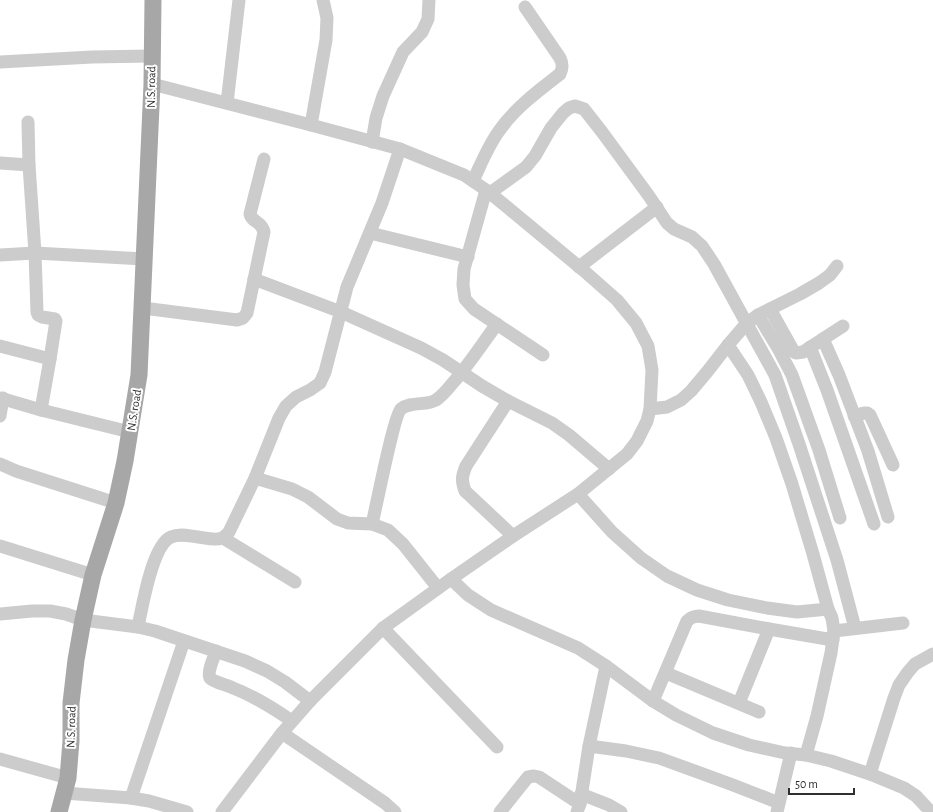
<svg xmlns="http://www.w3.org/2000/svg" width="933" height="812" viewBox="0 0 933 812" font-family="'Alegreya Sans',sans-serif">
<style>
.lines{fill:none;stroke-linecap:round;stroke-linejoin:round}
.minor{stroke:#ccc;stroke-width:13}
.major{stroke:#a7a7a7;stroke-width:17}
.labels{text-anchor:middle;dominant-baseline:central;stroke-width:4;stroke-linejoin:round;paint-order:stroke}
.street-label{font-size:12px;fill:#2f2f2f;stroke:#fff}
</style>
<rect width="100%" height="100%" fill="#fff"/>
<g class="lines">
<g class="minor">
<path d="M0,62l92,-5 59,-1"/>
<path d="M152,84l159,41 89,24 64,26 22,15 21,17 76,63 34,30 19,23 12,23 4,24 -2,39 -3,12 -10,20 -10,13 -49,40 -65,42 -62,43 -68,49 -73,73 -28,32 103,70 10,9"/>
<path d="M227,103l12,-103"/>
<path d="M28,122l1,43 6,88 2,59 1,3 4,2 13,2 1,2 -6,38"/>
<path d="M311,125l15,-85 1,-22 -4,-18"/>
<path d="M372,142l4,-24 7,-22 20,-44 19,-20 6,-13 1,-19"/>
<path d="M0,163l29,2"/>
<path d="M473,181c8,-17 15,-35 26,-50 16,-23 39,-40 61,-57 3,-6 3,-10 0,-16l-35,-51"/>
<path d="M486,190l-22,79 -1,16 2,14 9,10 69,46"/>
<path d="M490,193l36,-26 9,-11 16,-28 12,-15 6,-5 6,-2 9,3 18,23 47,64 18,27 7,6 18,8 10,9 12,18 61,111 24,69 38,116 18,68"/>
<path d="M370,233l98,24"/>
<path d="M0,255l35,-2 109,6"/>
<path d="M579,267l78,-60"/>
<path d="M254,279l87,33 80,36 22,12 39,26 26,15 44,22 17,12 40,34"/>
<path d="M143,308l94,12 6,-2 4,-5 17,-81c-2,-11 -12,-9 -14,-18l14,-55"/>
<path d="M770,309l24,43 2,1 7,-1 40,-26"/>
<path d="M758,315l21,35 13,25 27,75 21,68"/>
<path d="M823,339l16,36 29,76 20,66"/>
<path d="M728,345l20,30 13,27 15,36 16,46 21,70 15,55 4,9 2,13 -3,22 -14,63 -11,39"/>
<path d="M0,346l50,13 -9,51 89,22"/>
<path d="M810,347l17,43 47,134"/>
<path d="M0,398l41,12"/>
<path d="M508,401l-42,65c-4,10 -5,14 -1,25l48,45"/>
<path d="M650,409l17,-2 14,-7 10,-9 16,-19 21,-27 18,-21 12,-9 42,-21 19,-11 11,-8 7,-9"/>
<path d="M0,416l3,-18"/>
<path d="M854,416l10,-3h3l3,2 23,50"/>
<path d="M0,464l16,7 100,32"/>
<path d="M255,478l37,11 16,8 29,22 11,4 24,1 16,6 15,14 35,44"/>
<path d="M578,494l34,38 29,26 26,18 30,14 31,10 39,8 30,4 31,-3"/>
<path d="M372,524c4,-16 22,-109 29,-115 10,-8 25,-3 35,-9 6,-4 11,-10 15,-15 17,-19 31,-41 46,-61"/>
<path d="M223,538l72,44"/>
<path d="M0,546l93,29"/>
<path d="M451,579l17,16 23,15 87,38 28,18 47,35 23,14 37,18 36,12 36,8 21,2 25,6 39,13 34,14 12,8 15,16"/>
<path d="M0,614l32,-3h18l16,3 17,6 55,7c4,-19 14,-82 33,-90 9,-4 18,-1 27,0 8,1 17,4 24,1 3,-1 5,-4 7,-6l26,-54 24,-60 7,-12 10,-9 14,-7 10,-7 5,-11 22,-85 35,-84 18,-54"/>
<path d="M138,627l17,4 90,30 22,10 18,11 25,19"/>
<path d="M383,628l114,119"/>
<path d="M834,631l69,-8"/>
<path d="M216,651c-2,6 -9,21 -6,27 3,4 17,7 23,10 21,8 40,20 59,33"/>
<path d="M666,673l93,39"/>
<path d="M653,701l34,-80c4,-4 7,-5 12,-5l70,13 64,11"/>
<path d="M739,703l30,-74"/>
<path d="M589,746l37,5 33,7 74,27 46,18"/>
<path d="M0,759l68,19"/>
<path d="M870,774l24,-76 5,-13 9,-13 7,-8 18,-10"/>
<path d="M64,793l67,5 18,3 38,11"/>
<path d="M581,794l28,11 12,7"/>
<path d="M131,798l53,-157"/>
<path d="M222,812l60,-79"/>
<path d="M500,812l28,-35 6,-1 5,1 41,27"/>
<path d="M577,812l3,-8 9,-58 17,-80"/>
<path d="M777,812l14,-59"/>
</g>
<path class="major" d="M59,812l9,-34 3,-37v-38l5,-43 7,-40 10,-45 23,-72 9,-42 14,-86 13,-291 1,-84"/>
</g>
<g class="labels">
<g class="street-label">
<text transform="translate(151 87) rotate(-89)">N.S. road</text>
<text transform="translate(134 410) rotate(-81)">N.S. road</text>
<text transform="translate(71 727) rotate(-88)">N.S. road</text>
</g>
</g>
<path d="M789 788v6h65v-6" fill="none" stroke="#2f2f2f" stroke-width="2"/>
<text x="795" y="788" font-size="12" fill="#2f2f2f" stroke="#ffffff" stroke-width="3" paint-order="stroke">50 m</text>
</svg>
